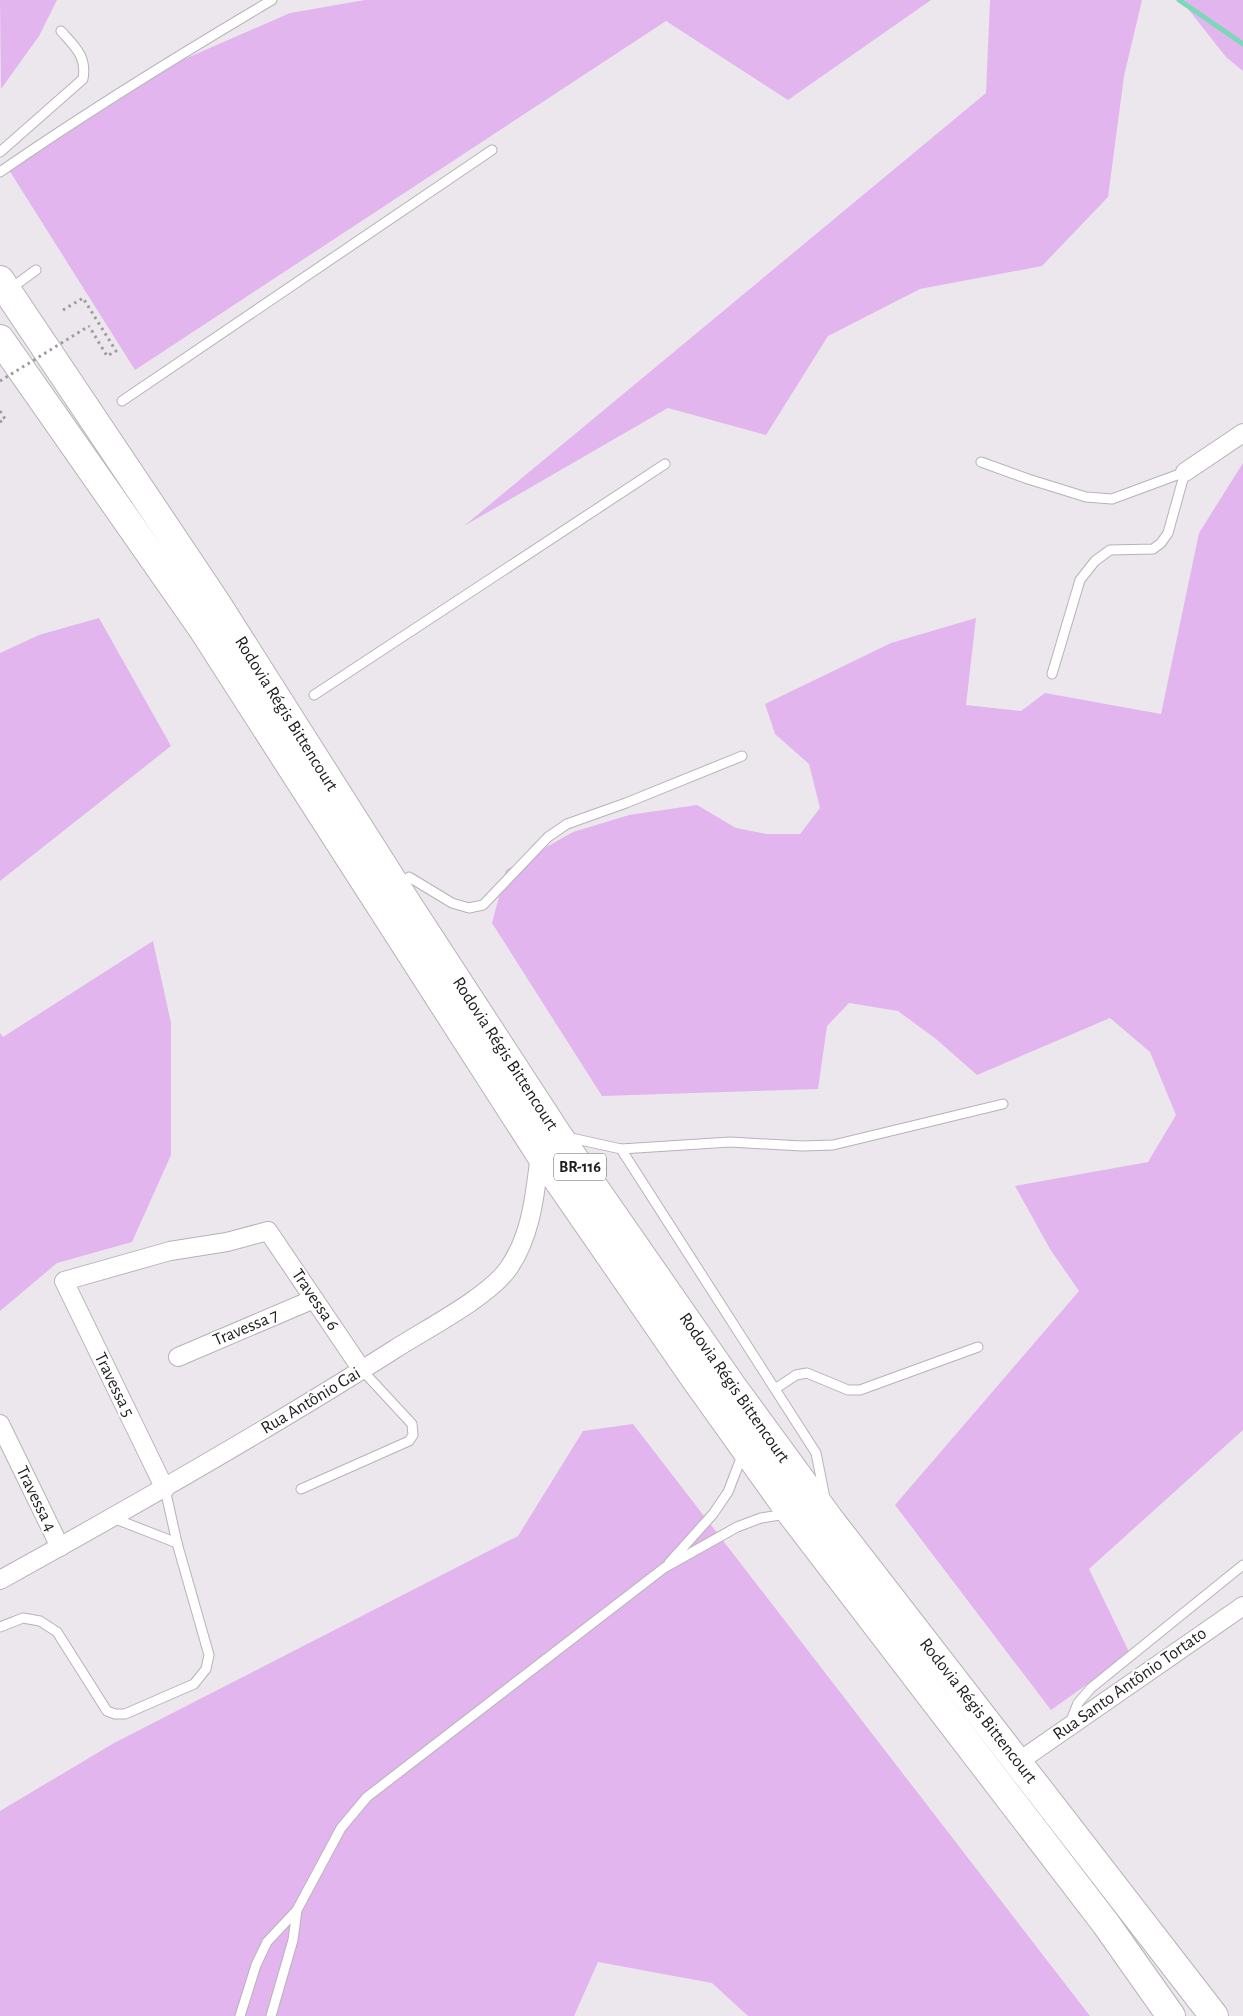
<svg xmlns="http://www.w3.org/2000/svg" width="1243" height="2016" viewBox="0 0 1243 2016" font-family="'Alegreya Sans',sans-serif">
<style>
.green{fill:#e3b5ee}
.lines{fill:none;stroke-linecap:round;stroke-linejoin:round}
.stream{stroke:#7bd8b8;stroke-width:5}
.service-casing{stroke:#b7b2b8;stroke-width:11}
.minor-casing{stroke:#b7b2b8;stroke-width:20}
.motorway-casing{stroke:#b7b2b8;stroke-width:30}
.path{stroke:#9e9b9f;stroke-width:3;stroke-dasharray:2.5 4;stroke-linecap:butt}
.service{stroke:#fff;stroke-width:9}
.minor{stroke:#fff;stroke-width:18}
.motorway{stroke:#fff;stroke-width:28}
.path-bridge{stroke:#9e9b9f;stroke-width:3;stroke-dasharray:2.5 4;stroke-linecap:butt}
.labels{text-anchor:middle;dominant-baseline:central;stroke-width:4.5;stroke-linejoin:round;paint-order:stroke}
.shield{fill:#fff;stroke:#626162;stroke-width:1}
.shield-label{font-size:16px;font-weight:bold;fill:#1f1d1f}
.street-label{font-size:18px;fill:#1f1d1f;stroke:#fff}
</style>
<rect width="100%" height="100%" fill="#ece7ed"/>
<g class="green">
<path d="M0,0h57l-18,36 -38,53z"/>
<path d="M365,0h566l-143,100 -122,-79 -531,349 -126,-200 171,-109 110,-48z"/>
<path d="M990,0h152l-18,76 -16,121 -66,69 -122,23 -92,47 -62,99 -98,-27 -204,118 522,-433z"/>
<path d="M1181,0h62v71l-17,-14z"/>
<path d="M1243,463v967l-154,139 41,85 -79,56 -156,-205 184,-214 -29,-42 -35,-63 133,-24 28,-47 -26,-63 -40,-34 -133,57 -41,-36 -38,-28 -49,-8 -22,23 -9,63 -216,7 -110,-173 14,-53 67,-38 56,-17 68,-10 39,23 31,6h33l20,-26 -11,-44 -34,-30 -10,-30 126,-61 85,-25 -10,87 55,6 24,-18 116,21 38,-181z"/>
<path d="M99,618l72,128 -171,135v-228l39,-18z"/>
<path d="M153,941l18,82v132l-39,87 -75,21 -57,48v-278l3,4z"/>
<path d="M633,1424l457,592h-342l-36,-33 -114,-21 -24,54h-574v-205l114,-68 404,-207 65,-105z"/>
</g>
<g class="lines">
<path class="stream" d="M1179,0l64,44"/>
<defs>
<g id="service">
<path d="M0,152l83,-73c4,-23 -8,-32 -22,-48"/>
<path d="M0,172c88,-61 179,-117 272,-172"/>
<path d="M10,289l26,-19"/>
<path d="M122,401l370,-251"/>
<path d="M981,462l47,17 58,18 26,2 73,-27"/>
<path d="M1052,674l28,-94 15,-19 15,-11 43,-1 8,-6 7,-10 17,-61"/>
<path d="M314,695l351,-231"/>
<path d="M409,877l43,26 17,5 14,-3 65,-68 19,-13 59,-21 116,-47"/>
<path d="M567,1137l54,12 195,304 9,45"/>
<path d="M621,1149l109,-7 72,4 31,-1 170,-41"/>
<path d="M775,1389l21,-14 11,-2 41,17h12l118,-43"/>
<path d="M301,1489l108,-48 4,-6 -1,-11 -50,-54"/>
<path d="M113,1518l64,25"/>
<path d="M669,1563l44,-49 15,-22 15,-39"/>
<path d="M0,1627l23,-9 17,3 17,11 50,79 8,3h10l69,-30 12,-15 3,-14 -32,-112 -12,-54"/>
<path d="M1070,1723l8,-20 13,-15 152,-123"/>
<path d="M240,2016l16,-51 11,-23 30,-32 44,-82 26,-31 297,-229 73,-41 24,-9 25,-4"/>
<path d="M271,2016l22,-76 4,-30"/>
</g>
<g id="minor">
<path d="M1185,472l58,-39"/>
<path d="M178,1357l136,-58"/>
<path d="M0,1424l60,123"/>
<path d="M165,1489l-101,-208 106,-30 57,-9 41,-11 94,139"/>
<path d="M0,1580c134,-74 266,-149 395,-231 31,-20 92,-51 113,-80 24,-34 27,-76 32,-115"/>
<path d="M1018,1762l225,-156"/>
</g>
<g id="motorway">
<path d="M0,280l215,321 191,301 151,232 175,252 98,134 384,496"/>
<path d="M0,339l202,289 338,526 156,226 95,133 315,411 65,92"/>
</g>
</defs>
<use href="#service" class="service-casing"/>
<use href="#minor" class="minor-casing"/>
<use href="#motorway" class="motorway-casing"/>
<g class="path">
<path d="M63,310l20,-12 33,53 -9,5 -18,-30"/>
<path d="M0,411l5,8 -5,3"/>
</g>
<use href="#service" class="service"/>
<use href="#minor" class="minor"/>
<use href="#motorway" class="motorway"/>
<path class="path-bridge" d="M0,381l89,-55"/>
</g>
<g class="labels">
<rect class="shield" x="554" y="1153.5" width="52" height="27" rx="4"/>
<g class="shield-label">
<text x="580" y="1167">BR-116</text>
</g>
<g class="street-label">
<text transform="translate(286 714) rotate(58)">Rodovia Régis Bittencourt</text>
<text transform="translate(505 1054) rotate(57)">Rodovia Régis Bittencourt</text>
<text transform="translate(315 1300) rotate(56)">Travessa 6</text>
<text transform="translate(246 1328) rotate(-23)">Travessa 7</text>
<text transform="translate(114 1385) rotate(64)">Travessa 5</text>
<text transform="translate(734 1388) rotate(55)">Rodovia Régis Bittencourt</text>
<text transform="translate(311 1401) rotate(-31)">Rua Antônio Gai</text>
<text transform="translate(36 1499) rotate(64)">Travessa 4</text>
<text transform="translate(1130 1684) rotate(-35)">Rua Santo Antônio Tortato</text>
<text transform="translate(978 1711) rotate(52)">Rodovia Régis Bittencourt</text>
</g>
</g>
</svg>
